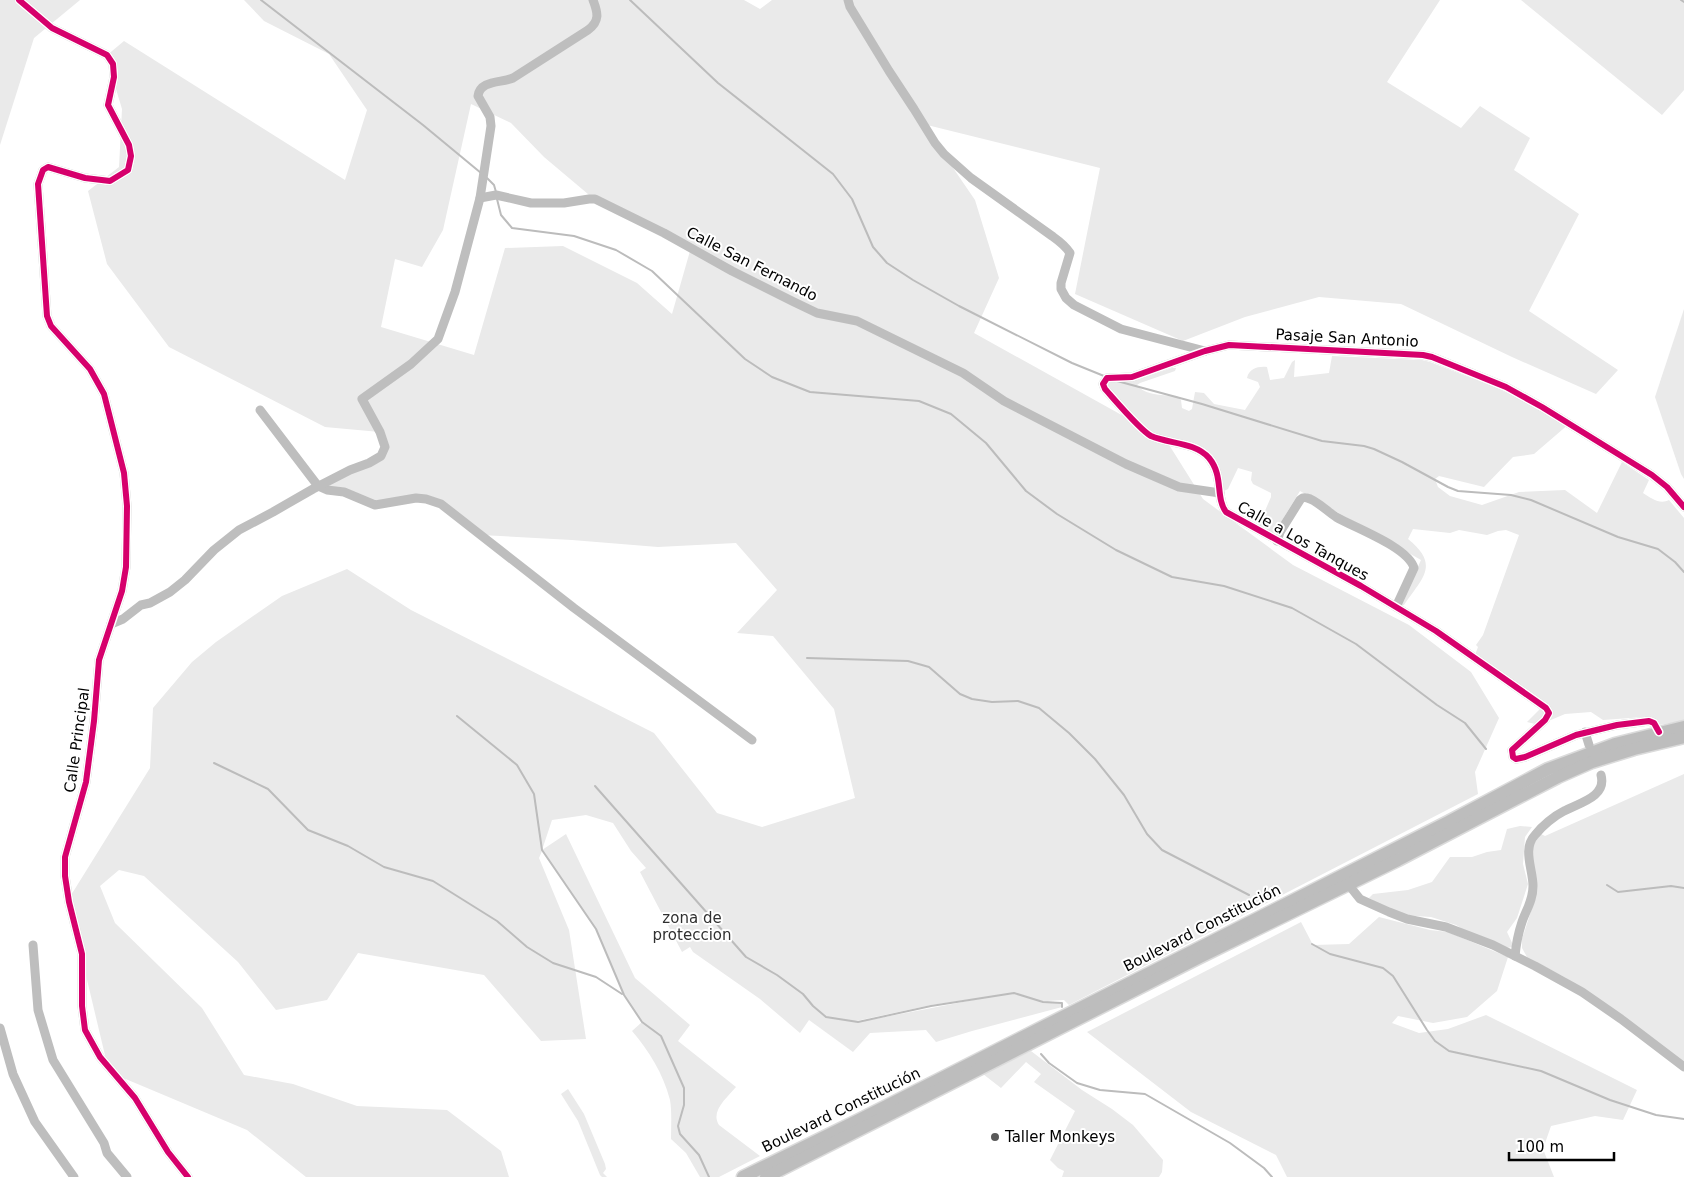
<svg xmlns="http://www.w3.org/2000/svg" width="1684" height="1177" viewBox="0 0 1684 1177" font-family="'DejaVu Sans',sans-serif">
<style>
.green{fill:#eaeaea;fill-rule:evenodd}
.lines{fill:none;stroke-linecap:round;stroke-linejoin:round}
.stream{stroke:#bcbcbc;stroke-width:2}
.highway-casing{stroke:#dbdbdb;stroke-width:15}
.minor{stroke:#bebebe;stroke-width:9}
.highway{stroke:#bdbdbd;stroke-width:12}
.cycleway-casing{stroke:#fff;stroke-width:9}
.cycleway{stroke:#d6006c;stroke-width:6}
.poi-dot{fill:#595959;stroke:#fff;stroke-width:2}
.labels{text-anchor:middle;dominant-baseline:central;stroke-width:4;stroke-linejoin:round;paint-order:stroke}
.street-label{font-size:15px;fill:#000;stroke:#fff}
.park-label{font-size:15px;fill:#303030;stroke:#fff}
.poi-label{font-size:15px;fill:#000;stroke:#fff;text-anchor:start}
</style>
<rect width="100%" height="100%" fill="#fff"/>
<g class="green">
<path d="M0,0h80l-46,38 -34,107z"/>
<path d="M244,0h500l16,9 12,-9h668l-53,82 74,46 19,-22 50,32 -16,32 65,44 -50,97 89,59 -22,24 -84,-37 -111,-53 -82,-7 -74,20 -62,24 -108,-47 25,-126 -177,-44 52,76 24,78 -25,55 171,95 -38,-42 1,-5 31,-2 33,-11h4l-1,3 -35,12 -3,2c8,11 28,10 40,11l4,4 1,8 7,3 3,-2 3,-17 9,1 10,11 31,6 15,-23 -2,-5 -11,-4c2,-10 12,-12 20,-11l3,13 14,-2 8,-16 3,-2 -1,17 35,-4 3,-17 90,4 8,2 67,26 73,35 -36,31 -21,3 -29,30 -45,-11 -4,3 3,8 12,9 32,9 37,-13 46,-2 32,23 25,-51 27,18 -6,13c8,5 17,12 26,7l15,18v203l-32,5 -8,-9 -41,3 -12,-8 -26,2 -26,11 -12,-3 18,-18 -70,-49 3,-8 -2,-2 7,-10 36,-100 -13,-5 -8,1 -11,4 -28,-5 -9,3 -37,-4 -5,10c32,26 15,38 -4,66l-4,1 21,-46 -121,-69 -27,44 -15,-8 13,-30v-4l-18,-9 -2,-4 1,-8 -14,-4 -10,21 -4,2 -8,-30 -50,-21 37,59 90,66 116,60 62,47 28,46 -24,54 3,22 -409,211 -5,-5 -17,1 15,2v4l-90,24 -36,11 -10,-12 -56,3 -17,19 -44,-32 -9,13 -40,-34 -67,-47 -3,-5 -8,5 -42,-80 6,-4 -15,-17 -18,-28 -27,-8 -34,5 -10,30 24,-16 69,144 55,47 -12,16 58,46c-9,11 -26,24 -17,38l41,31 -41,21h-19l-14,-24 -15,-14c0,-13 1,-27 -1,-39 -7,-27 -21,-49 -38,-69l10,-9 -18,-27 -28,-66 -54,-78 -3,7 30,72 17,109 -45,2 -57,-66 -126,-22 -31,47 -51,10 -38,-48 -94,-86 -25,-6 -19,16 15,37 87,85 42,67 49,9 64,22 90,4 54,41 8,26h-203l-59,-47 -138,-58 -41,-172 82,-132 3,-60 39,-46 24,-20 66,-46 65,-27 64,41 243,123 63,80 45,14 93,-29 -21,-89 -61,-73 -36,-3 40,-43 -41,-47 -78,4 -86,-7 -91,-5 -55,-36 -51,6 -57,-19 63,-30 -1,-24 -55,-5 -156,-80 -62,-83 -19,-73 31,-24 3,-58 -16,-53 18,-15 221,139 22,-70 -38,-56 -65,-33zM471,104l40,19 33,34 57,48 91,39 -20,70 -35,-31 -74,-37 -58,2 -31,107 -93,-28 14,-68 27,8 21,-37zM994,996l-135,26 -3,-1 75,-16z"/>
<path d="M1521,0h163v90l-22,25z"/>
<path d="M1684,309v170l-3,-5 -26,-77z"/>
<path d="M1684,774v289l-118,-85 -39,-21 -5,-9v-9l14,-43 -5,-48 10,-14 4,2z"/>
<path d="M1520,826l12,1 -7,10 -2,27 5,20 -11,34 -10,14 7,15 -9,1 -36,-15 -13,-8 -25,-8 -31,-2 -31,-17 4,-4 35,-4 24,-8 18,-25h22l15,-5 14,-2 6,-21z"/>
<path d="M1379,917l51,13 18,2 60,25 -11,34 -30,26 -34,6 -35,-7 -6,7 27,10 29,-4 38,-14 151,75 -14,30 -28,-4 -44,10 -8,23 11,28h-267l-11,-22 -85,-43 -104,-80 214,-110 12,23 36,-1z"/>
<path d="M1031,1051l51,39 30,19 21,16 30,35 -1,12 -3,5h-97l2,-6 -6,-3 -8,-8 25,-49 -41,-29 7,-8 -15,-12 -25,26 -18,-14z"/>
<path d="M568,1089l16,25 21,50 1,5 -3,4 4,4h-5l-2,-2 -22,-54 -17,-27z"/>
</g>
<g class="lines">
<g class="stream">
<path d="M261,0l162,125 58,48"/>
<path d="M630,0l88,83 115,91 19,25 21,48 14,16 26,17 46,26 113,57 32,13"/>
<path d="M1681,0l3,2"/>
<path d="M487,178l7,7 2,7"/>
<path d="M497,199l4,16 11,13 62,8 42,14 36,21 93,88 27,18 38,15 109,9 32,13 35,29 40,48 31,23 59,36 56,27 52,9 68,22 64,36 81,61 28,18 21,26"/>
<path d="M1117,381l85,23 120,37 42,5 10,3 28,13 46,25 10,4 53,4 20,5 87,37 40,12 17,13 9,10"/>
<path d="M807,658l101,3 21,6 31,27 12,5 20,3 26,-1 21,7 30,25 26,26 29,36 23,39 15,16 87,45"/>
<path d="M457,716l60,49 17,29 8,56 54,79 28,66 18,27 19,14 23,52v17l-6,21 2,8 19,21 10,22"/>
<path d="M214,763l54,26 40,41 40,16 36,21 49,14 64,40 30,26 26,16 43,14 26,17"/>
<path d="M595,786l151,171 31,18 26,19 10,12 13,11 32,5 73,-16 83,-13 29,9 19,1v4"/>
<path d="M1607,885l11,7 53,-6 13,2"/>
<path d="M1312,944l18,10 53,14 10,8 34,54 8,11 14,10 92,20 69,29 46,15 28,4"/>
<path d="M1041,1054l8,9 28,20 23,7 45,4 85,49 34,25 8,9"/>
</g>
<defs>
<g id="highway">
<path d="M743,1177l116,-57 589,-298 100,-53 67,-25 69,-17"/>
<path d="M766,1177l434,-220 198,-97 160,-83 34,-15 42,-13 50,-12"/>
</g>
</defs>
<use href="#highway" class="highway-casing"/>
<g class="minor">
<path d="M19,0l33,28 55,27 6,9 1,13 -6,28 21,40 2,11 -3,14 -18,11 -25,-3 -37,-11 -5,3 -5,14 9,132 4,10 39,43 14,25 20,79 3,33 -1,61 -4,24 -23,69 -5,61 -8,61 -21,75v19l4,26 13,52v52l3,24 15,27 35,41 33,54 20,25"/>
<path d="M848,0l2,7 39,64 25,38 21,34 9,11 27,24 81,58c7,5 13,9 18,17l-9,30v6l5,9 8,7 47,24 84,22"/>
<path d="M480,198l16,-3 35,8h33l25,-4h6l69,34 68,38 62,31 23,11 40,8 106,52 41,28 122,63 53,23 41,6"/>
<path d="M260,410l58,76 9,4 17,2 31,13 41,-7 10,1 15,5 133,104 178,132"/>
<path d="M1277,541l3,-9 20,-32c2,-2 3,-3 7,-2 8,1 21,14 29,19 19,11 72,30 78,51l-18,39"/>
<path d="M111,624l12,-5 18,-14 9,-2 20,-11 15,-12 29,-30 25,-20 34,-18 40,-23 37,-19 19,-7 12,-7 4,-9 -5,-15 -18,-33 49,-35 27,-25 17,-47 25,-94 11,-72 -1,-9 -12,-21c2,-16 23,-13 35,-18l75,-48c12,-9 10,-17 5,-30"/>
<path d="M1585,732l4,13"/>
<path d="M1659,732l-5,-9 -5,-2 -32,4 -41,10 -51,22 -9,2 -3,-2 -1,-7 33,-30 4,-7 -3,-5 -110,-77 -75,-45 -135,-74c-11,-15 -2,-36 -17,-54 -14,-16 -40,-14 -58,-22 -11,-6 -36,-36 -46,-47l-2,-5 4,-6 25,-1 73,-26 24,-6 194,10 9,2 74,30 36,20 110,68 15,12 17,20"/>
<path d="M1348,884l12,15 29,13 18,7 39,8 47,18 42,21 47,26 39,27 63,48"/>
<path d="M33,945l5,65 15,50 51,83 3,10 20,24"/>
<path d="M1515,956c1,-11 3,-22 7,-34 4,-12 11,-21 11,-36 0,-17 -11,-37 2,-51 7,-9 19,-19 29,-24 15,-8 43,-14 37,-36"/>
<path d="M0,1028l13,46 22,48 39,55"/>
</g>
<use href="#highway" class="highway"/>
<defs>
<g id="cycleway">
<path d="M19,0l33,28 55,27 6,9 1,13 -6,28 21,40 2,11 -3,14 -18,11 -25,-3 -37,-11 -5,3 -5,14 9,132 4,10 39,43 14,25 20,79 3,33 -1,61 -4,24 -23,69 -5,61 -8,61 -21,75v19l4,26 13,52v52l3,24 15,27 35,41 33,54 20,25"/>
<path d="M1659,732l-5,-9 -5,-2 -32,4 -41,10 -51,22 -9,2 -3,-2 -1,-7 33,-30 4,-7 -3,-5 -110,-77 -75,-45 -135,-74c-11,-15 -2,-36 -17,-54 -14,-16 -40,-14 -58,-22 -11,-6 -36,-36 -46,-47l-2,-5 4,-6 25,-1 73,-26 24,-6 194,10 9,2 74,30 36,20 110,68 15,12 17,20"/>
</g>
</defs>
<use href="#cycleway" class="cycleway-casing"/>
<use href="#cycleway" class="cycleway"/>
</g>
<circle class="poi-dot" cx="995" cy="1137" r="5"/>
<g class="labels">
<g class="street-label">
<text transform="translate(752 264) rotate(27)">Calle San Fernando</text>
<text transform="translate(1347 338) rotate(3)">Pasaje San Antonio</text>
<text transform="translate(1303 541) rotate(29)">Calle a Los Tanques</text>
<text transform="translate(77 740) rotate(-82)">Calle Principal</text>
<text transform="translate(1202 928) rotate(-27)">Boulevard Constitución</text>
<text transform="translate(841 1110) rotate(-26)">Boulevard Constitución</text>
</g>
<g class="park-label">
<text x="692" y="918">zona de<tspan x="692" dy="17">proteccion</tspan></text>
</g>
<g class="poi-label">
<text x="1005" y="1137">Taller Monkeys</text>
</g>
</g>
<path d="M1509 1152v8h105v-8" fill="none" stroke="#000000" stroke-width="2.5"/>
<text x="1516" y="1152" font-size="15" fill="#000000" stroke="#ffffff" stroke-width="4" paint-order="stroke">100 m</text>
</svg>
